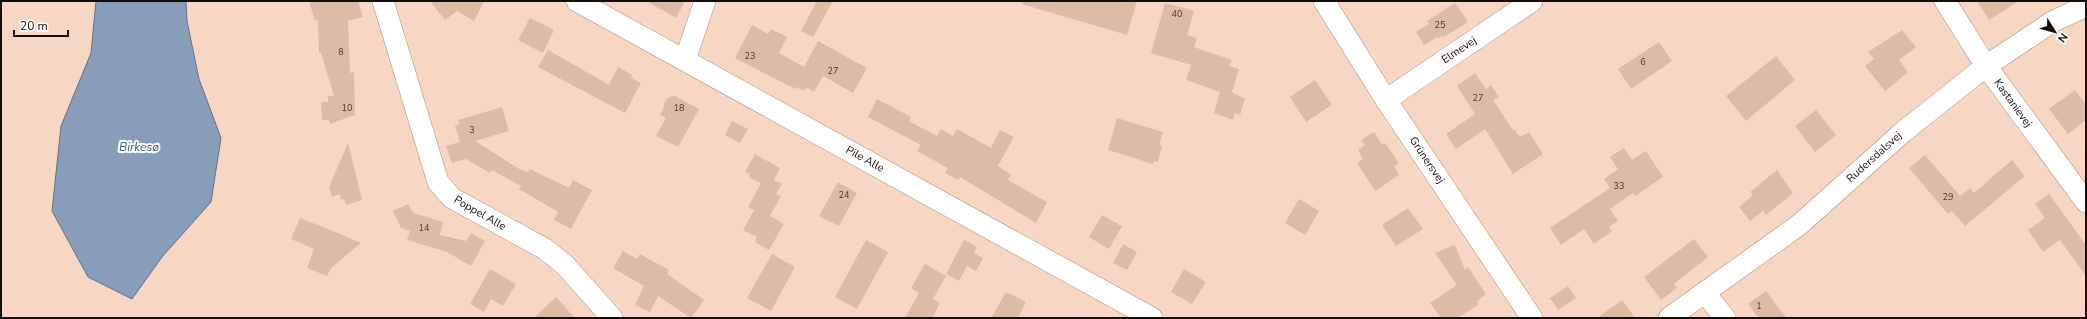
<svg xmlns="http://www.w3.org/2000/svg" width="2087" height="319" viewBox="0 0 2087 319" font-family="'Nunito Sans',sans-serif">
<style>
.water{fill:#889db9;stroke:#667283}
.building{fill:#ddbca7}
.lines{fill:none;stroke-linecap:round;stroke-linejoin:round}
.minor-casing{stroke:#ab8e7b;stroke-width:22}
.minor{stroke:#fff;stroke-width:21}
.labels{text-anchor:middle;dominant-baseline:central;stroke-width:4;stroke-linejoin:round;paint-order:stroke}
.number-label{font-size:9px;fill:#48382e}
.street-label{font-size:11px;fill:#160c06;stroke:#fff}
.water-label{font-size:12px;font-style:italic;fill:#34557d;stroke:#fff}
</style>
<rect width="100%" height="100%" fill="#f7d7c3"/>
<path class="water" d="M96,1h90l1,20 12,58 22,59 -10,64 -49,55 -30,42 -44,-22 -36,-66 9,-85 30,-73z"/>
<g class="building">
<path d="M309,1h49l5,16 -15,4 2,52 4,-1 1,43 -25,9 -1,-4h-7l-1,-18h7v-6h6l-13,-43h-2l-1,-33 -3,1z"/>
<path d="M430,1h54l-10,20 -17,-10 -12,9z"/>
<path d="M646,1h39l-9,17z"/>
<path d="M817,1h16l-20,36 -12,-6z"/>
<path d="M1023,1h114l-10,34 -105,-31z"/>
<path d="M1977,1h42l-30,19z"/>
<path d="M1165,3l29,8 -7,24 10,3 -3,9 38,13 -3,6 10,3 -7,23 13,7 -5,16 -5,-2 -2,7 -19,-7 6,-21 -34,-12 5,-15 -40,-12z"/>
<path d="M1455,3l13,19 -24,15 -1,-1 -5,2 -1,-1 -13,8 -8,-13 13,-8 -2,-3z"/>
<path d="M530,18l24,12 -11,23 -25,-13z"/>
<path d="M752,25l16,9 3,-5 16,8 -8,16 25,14 14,-26 49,27 -14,25 -30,-17 -9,16 -8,-5 -2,4 -7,-4 -2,2 -60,-31z"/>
<path d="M1902,30l14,17 -17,13 9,12 -23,19 -20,-25 9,-7 -6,-7z"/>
<path d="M1659,42l13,19 -41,28 -13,-20z"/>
<path d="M548,50l61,35 9,-18 14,8 -1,3 10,5 -16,30 -87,-46z"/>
<path d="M1776,56l19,24 -49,41 -20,-25z"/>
<path d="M1475,73l11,16 5,-4 8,12 -6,3 20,30 1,-1 6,8 9,-5 14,22 -30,20 -28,-45 -29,20 -10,-15 29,-20 -18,-28z"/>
<path d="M1315,80l17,25 -26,17 -16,-25z"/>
<path d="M2075,90l11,15v15l-18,14 -19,-25z"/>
<path d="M675,96l24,13 -21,38 -22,-11 10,-18 -6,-3 4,-8v-4l5,-6z"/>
<path d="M877,99l34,18 -2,4 28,15 4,-7 12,7 4,-7 34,19 9,-18 14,7 -16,29 13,9 -3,5 39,22 -11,21 -76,-46 -2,3 -13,-7 3,-5 -31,-17 4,-6 -53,-28z"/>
<path d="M502,107l7,24 -34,10 46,29v-1l7,3 2,-3 39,19 4,-8 19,10 -21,39 -17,-9 4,-8 -39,-23 2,-3 -29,-16 -2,3 -24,-14 -14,4 -6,-17 14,-4 -5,-16 5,-2 -2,-4z"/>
<path d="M1816,110l20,25 -21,17 -20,-26z"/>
<path d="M1117,118l46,14 -4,13 3,1 -4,16 -4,-1 -1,3 -45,-14z"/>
<path d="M732,121l16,8 -8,14 -15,-8z"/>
<path d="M1374,132l8,13 3,-2 14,20 -5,3 5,9 -24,16 -18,-28 6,-4 -5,-9 7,-5 -4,-5z"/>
<path d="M348,143l14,57 -16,5 -2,-6 -3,1 -1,-6 -8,3 -3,-10z"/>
<path d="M1624,148l8,12 14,-9 17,26 -28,19 -2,-3 -23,16 8,12 -9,6 3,4 -18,13 -10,-15 -23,16 -11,-17 60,-40 -6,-9 14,-10 -8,-12z"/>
<path d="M755,154l25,14 -6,12 8,4 -6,10 5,2 -11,20 14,8 -15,26 -14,-8 2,-5 -14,-7 11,-20 -6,-3 13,-24 -12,-6 1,-3 -5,-2z"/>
<path d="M1925,155l35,41 10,-8 4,5 38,-33 13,16 -60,50 -13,-15 -4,3 -39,-46z"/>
<path d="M1777,170l16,23 -27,22 -3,-4 -13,10 -11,-14 14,-12 -3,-3z"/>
<path d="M838,182l19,11 -18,33 -20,-10z"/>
<path d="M2049,194l37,51v31l-26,-36 -17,12 -15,-22 17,-12 -10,-14z"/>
<path d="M1299,199l20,12 -14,24 -20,-12z"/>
<path d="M408,204l5,9 30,9 -3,13 26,6 5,-8 14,8 -14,25 -24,-14 -40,-12 3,-9 -9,-3 -8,-17z"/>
<path d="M1408,208l15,21 -27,17 -14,-21z"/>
<path d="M1102,215l20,11 -13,23 -20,-12z"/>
<path d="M300,218l33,13 28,12 -30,25 -4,8 -20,-8 7,-19 -23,-10z"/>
<path d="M1694,239l14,18 -34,27 3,4 -16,12 -17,-23z"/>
<path d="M866,240l22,12 -31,57 -22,-12z"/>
<path d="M964,240l13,7 -3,6 9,5 -7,13 -9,-5 -8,15 -13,-7z"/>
<path d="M1123,244l14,8 -10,18 -14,-7z"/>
<path d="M1455,245l10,25 3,-3 18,27 -9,7 1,4 -21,13h-16l-11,-15 27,-18 -22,-32z"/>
<path d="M623,251l14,8 3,-5 29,16 -2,4 37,26 -13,18 -33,-22 -8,16 -15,-7 9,-19 -31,-18z"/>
<path d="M772,254l23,13 -24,44 -24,-13z"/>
<path d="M925,264l21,12 -13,23 7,4 -8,15h-27l14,-25 -8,-5z"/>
<path d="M490,269l26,15 -13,22 -12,-7 -7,13 -14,-8z"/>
<path d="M1184,269l22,13 -14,22 -21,-12z"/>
<path d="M1568,286l8,12 -18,12 -8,-12z"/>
<path d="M1766,291l12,16 9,11h-28l-11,-14z"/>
<path d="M1006,292l20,10 -8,16h-27z"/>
<path d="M556,297l19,21h-41z"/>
<path d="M1622,300l13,18h-38z"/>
</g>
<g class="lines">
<defs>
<g id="minor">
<path d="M383,1l55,181 14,16 93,51 20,16 47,53"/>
<path d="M577,1l575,317"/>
<path d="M1324,1l62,99 146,218"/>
<path d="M1945,1l41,65 100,136"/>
<path d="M685,60l20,-59"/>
<path d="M1386,100l146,-99"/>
<path d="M1705,293l20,25"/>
<path d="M1669,318l130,-93 104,-93 83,-66 66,-44 34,-16"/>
</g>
</defs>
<use href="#minor" class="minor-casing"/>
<use href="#minor" class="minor"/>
</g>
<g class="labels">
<g class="number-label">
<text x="1177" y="14">40</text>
<text x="1440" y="25">25</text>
<text x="341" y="52">8</text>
<text x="750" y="56">23</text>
<text x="1643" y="62">6</text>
<text x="833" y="71">27</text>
<text x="1478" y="98">27</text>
<text x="347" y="108">10</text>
<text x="679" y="108">18</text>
<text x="472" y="130">3</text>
<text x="1619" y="186">33</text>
<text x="844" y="195">24</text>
<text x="1948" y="197">29</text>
<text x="424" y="228">14</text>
<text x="1759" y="306">1</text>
</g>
<g class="street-label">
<text transform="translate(1459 50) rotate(-34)">Elmevej</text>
<text transform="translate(2013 103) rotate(54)">Kastanievej</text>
<text transform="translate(1874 157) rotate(-42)">Rudersdalsvej</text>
<text transform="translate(865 159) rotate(29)">Pile Alle</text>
<text transform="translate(1427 160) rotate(56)">Grünersvej</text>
<text transform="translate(480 213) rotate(30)">Poppel Alle</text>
</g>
<g class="water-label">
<text x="139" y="147">Birkesø</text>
</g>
</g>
<rect width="2087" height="319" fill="none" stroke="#160c06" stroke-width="4"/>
<g transform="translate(2055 32) rotate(127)" stroke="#ffffff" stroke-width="3" paint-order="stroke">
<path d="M0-3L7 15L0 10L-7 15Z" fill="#160c06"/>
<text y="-6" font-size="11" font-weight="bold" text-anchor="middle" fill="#160c06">N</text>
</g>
<path d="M14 30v6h54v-6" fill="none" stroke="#160c06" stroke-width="2"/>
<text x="20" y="30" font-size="12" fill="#160c06" stroke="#ffffff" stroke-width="3" paint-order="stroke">20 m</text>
</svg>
